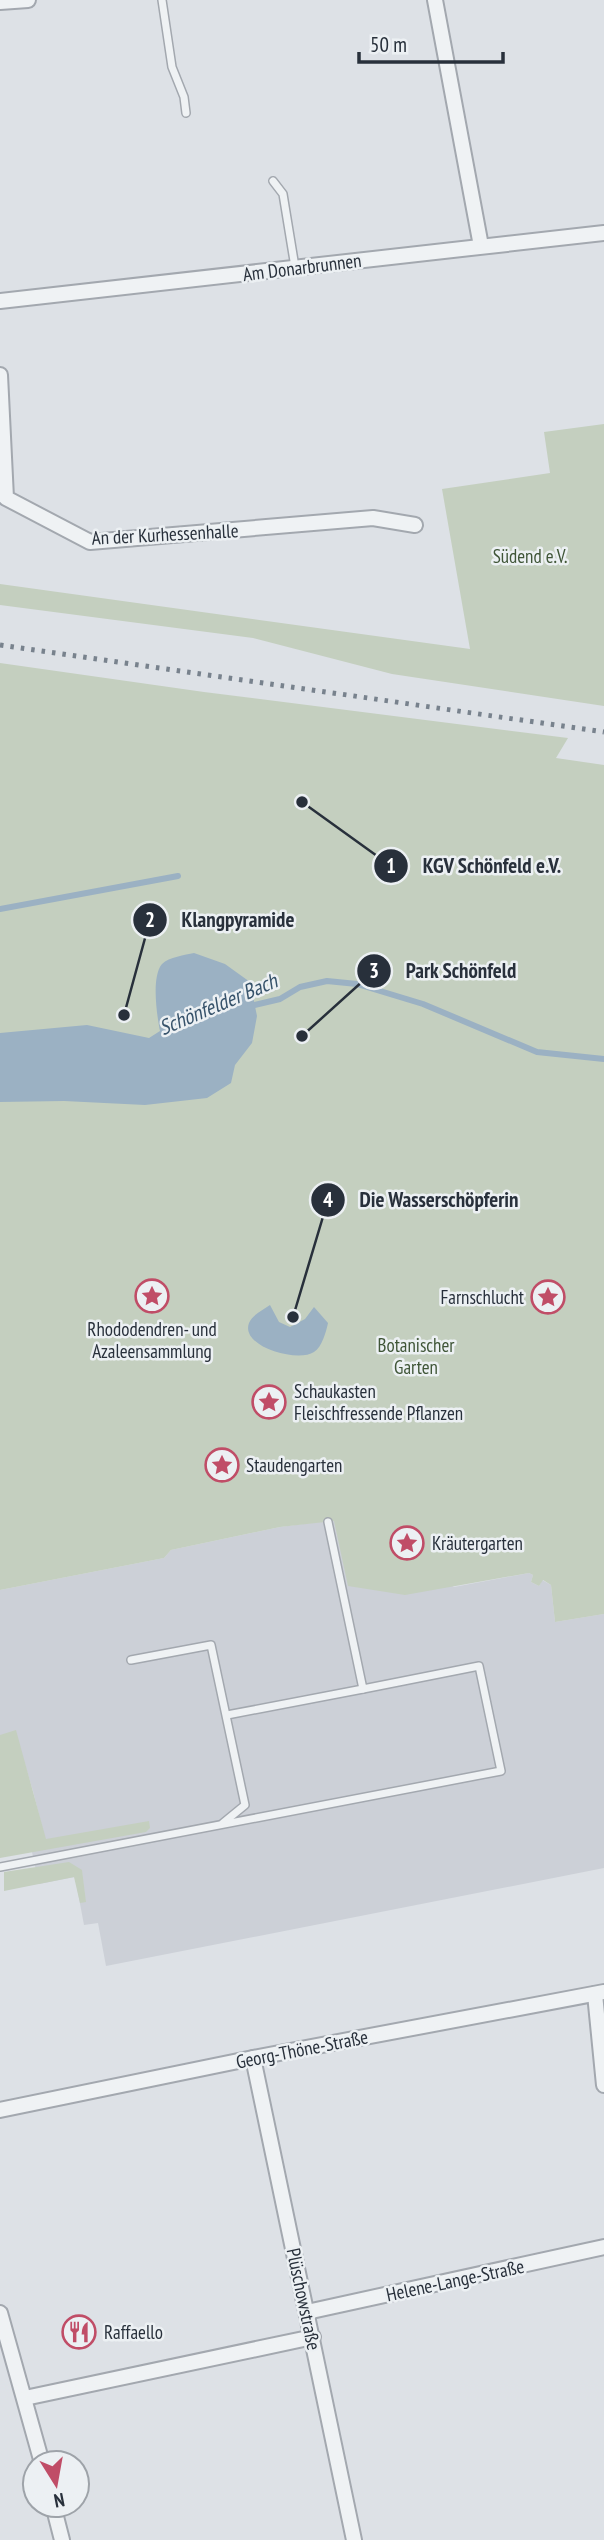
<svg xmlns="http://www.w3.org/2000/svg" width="604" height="2540" viewBox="0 0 604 2540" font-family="'PT Sans Narrow',sans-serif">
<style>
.built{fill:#ccd0d7}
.green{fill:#c4cfbf}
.water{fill:#9bb1c3}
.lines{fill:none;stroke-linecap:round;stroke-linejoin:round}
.stream{stroke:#9bb1c3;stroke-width:6}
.service-casing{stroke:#a3a8af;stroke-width:10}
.minor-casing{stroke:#a3a8af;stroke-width:18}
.service{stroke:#eff2f4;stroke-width:7}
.minor{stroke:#eff2f4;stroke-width:14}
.rail{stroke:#78828d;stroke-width:5;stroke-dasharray:3.5 7;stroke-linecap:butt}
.labels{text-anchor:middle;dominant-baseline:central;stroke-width:5;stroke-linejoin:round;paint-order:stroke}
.street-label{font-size:19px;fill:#28303b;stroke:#ecf0f3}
.park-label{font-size:19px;fill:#3f5537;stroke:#ecf0f3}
.poi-label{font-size:19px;fill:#28303b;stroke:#ecf0f3;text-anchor:start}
.water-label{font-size:21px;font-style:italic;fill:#36526a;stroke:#ecf0f3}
.leader{fill:none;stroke:#28303b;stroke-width:2.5}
.callout-dot{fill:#28303b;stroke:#ecf0f3;stroke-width:2.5}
.mark-label{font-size:21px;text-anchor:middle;font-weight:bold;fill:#fff}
.callout-label{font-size:21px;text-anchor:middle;font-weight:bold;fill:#28303b;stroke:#ecf0f3;stroke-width:5;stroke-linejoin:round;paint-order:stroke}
</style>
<rect width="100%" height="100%" fill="#dde1e6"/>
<path class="built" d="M334,1520l120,67 75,-14 4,2 -2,7 8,4 3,-6 9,5 4,37 49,-8v254l-498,98 -8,-43 -14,2 -9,-48 -36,7 -9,-41 15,-4 -12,-48 -8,-26 -25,-30v-145l164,-32 7,-8 109,-23z"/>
<g class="green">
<path d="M604,424v282l-212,-32 -139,-36 -253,-33v-21l470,65 -28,-160 108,-16 -6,-41z"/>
<path d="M0,663l204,29 364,46 -12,20 48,7v849l-49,8 -4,-37 -8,-5 -4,6 -8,-4 2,-7 -4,-2 -124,22 -57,-9 -14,-65 -54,6 -109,23 -7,8 -164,32z"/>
<path d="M16,1730l30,109 103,-18 1,7 -4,4 -146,26v-123z"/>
<path d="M69,1862l13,8 4,32 -6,1 -6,-26 -70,14v-19z"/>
</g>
<g class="water">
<path d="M194,953l31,11 25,18 7,34 -5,27 -17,22 -4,18 -24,15 -62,7 -81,-4 -64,1v-69l87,-8 62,13 11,-7c-3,-15 -9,-54 2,-67 7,-7 23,-9 32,-11z"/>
<path d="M270,1305l9,17 11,5 15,-8 9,-12 14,16c-2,9 -6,24 -14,29 -16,11 -74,-5 -65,-29 3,-8 14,-13 21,-18z"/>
</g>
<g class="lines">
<g class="stream">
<path d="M0,909l178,-33"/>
<path d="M250,1006l30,-7 20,-12 27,-6 30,3 66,20 114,48 67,7"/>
</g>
<defs>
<g id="service">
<path d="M162,0l10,67 12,30 2,16"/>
<path d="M273,181l10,13 12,73"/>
<path d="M131,1660l80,-15 34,160 -22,18"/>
<path d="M227,1715l136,-26"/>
<path d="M0,1867l501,-96 -22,-105 -116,23 -35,-167"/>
</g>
<g id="minor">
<path d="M435,0l46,246"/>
<path d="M0,2l28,-2"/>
<path d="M0,301l604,-68"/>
<path d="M0,375l6,123 84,44 283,-24 42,7"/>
<path d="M595,1994l9,91"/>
<path d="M253,2058l101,482"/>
<path d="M0,2110l253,-52 351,-66"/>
<path d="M307,2312l297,-65"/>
<path d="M0,2313l42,150"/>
<path d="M25,2398l288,-61"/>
<path d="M53,2505l9,35"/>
</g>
</defs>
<use href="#service" class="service-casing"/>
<use href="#minor" class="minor-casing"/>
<use href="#service" class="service"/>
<use href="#minor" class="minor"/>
<path class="rail" d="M0,645l604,87"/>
</g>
<defs>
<symbol id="sight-ring" viewBox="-11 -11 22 22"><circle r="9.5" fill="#ecf0f3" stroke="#c04d67" stroke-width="1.5"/><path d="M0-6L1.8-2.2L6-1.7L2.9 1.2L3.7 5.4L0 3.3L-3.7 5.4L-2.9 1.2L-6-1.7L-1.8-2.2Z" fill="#c04d67"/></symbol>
<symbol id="restaurant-ring" viewBox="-11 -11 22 22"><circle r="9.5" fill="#ecf0f3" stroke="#c04d67" stroke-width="1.5"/><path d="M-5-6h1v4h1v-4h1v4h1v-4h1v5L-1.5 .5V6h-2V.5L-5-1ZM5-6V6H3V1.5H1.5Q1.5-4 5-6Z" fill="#c04d67"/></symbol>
</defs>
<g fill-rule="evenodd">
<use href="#sight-ring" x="133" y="1277" width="38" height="38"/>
<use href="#sight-ring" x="529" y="1278" width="38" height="38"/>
<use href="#sight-ring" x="250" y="1383" width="38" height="38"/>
<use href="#sight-ring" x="203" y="1446" width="38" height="38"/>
<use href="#sight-ring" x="388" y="1524" width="38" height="38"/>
<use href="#restaurant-ring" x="60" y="2313" width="38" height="38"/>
</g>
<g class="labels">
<g class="street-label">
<text transform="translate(302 267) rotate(-7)">Am Donarbrunnen</text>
<text transform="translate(165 534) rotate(-3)">An der Kurhessenhalle</text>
<text transform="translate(302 2049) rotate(-11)">Georg-Thöne-Straße</text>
<text transform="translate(455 2280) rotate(-12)">Helene-Lange-Straße</text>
<text transform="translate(304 2299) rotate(78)">Plüschowstraße</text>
</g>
<g class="park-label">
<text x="530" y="556">Südend e.V.</text>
<text x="416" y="1345">Botanischer<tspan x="416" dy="22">Garten</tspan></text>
</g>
<g class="poi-label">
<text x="524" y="1297" text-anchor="end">Farnschlucht</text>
<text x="152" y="1329" text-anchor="middle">Rhododendren- und<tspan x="152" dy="22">Azaleensammlung</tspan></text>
<text x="294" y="1391">Schaukasten<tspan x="294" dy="22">Fleischfressende Pflanzen</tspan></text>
<text x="246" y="1465">Staudengarten</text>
<text x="432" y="1543">Kräutergarten</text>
<text x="104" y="2332">Raffaello</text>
</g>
<g class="water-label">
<text transform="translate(218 1004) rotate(-23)">Schönfelder Bach</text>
</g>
</g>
<path class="leader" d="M302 802L391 866M124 1015L150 920M302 1036L374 971M293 1317L328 1200"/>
<g class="callout-dot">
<circle cx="302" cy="802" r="7"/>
<circle cx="124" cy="1015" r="7"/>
<circle cx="302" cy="1036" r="7"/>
<circle cx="293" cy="1317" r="7"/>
<circle cx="391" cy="866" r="18"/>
<circle cx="150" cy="920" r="18"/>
<circle cx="374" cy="971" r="18"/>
<circle cx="328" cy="1200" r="18"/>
</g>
<g class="mark-label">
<text x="391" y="873">1</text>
<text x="150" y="927">2</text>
<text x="374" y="978">3</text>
<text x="328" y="1207">4</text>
</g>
<g class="callout-label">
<text x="492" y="873">KGV Schönfeld e.V.</text>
<text x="238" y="927">Klangpyramide</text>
<text x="461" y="978">Park Schönfeld</text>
<text x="439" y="1207">Die Wasserschöpferin</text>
</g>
<g transform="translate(56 2484) rotate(169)"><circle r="33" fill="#ecf0f3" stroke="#9ea3a9" stroke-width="2"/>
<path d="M0-5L12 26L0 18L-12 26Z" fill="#c04d67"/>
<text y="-10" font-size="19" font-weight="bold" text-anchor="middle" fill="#28303b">N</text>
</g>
<path d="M359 52v10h144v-10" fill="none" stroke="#28303b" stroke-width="3.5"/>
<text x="370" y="52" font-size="21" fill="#28303b" stroke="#ecf0f3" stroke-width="5" paint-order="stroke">50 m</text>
</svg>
